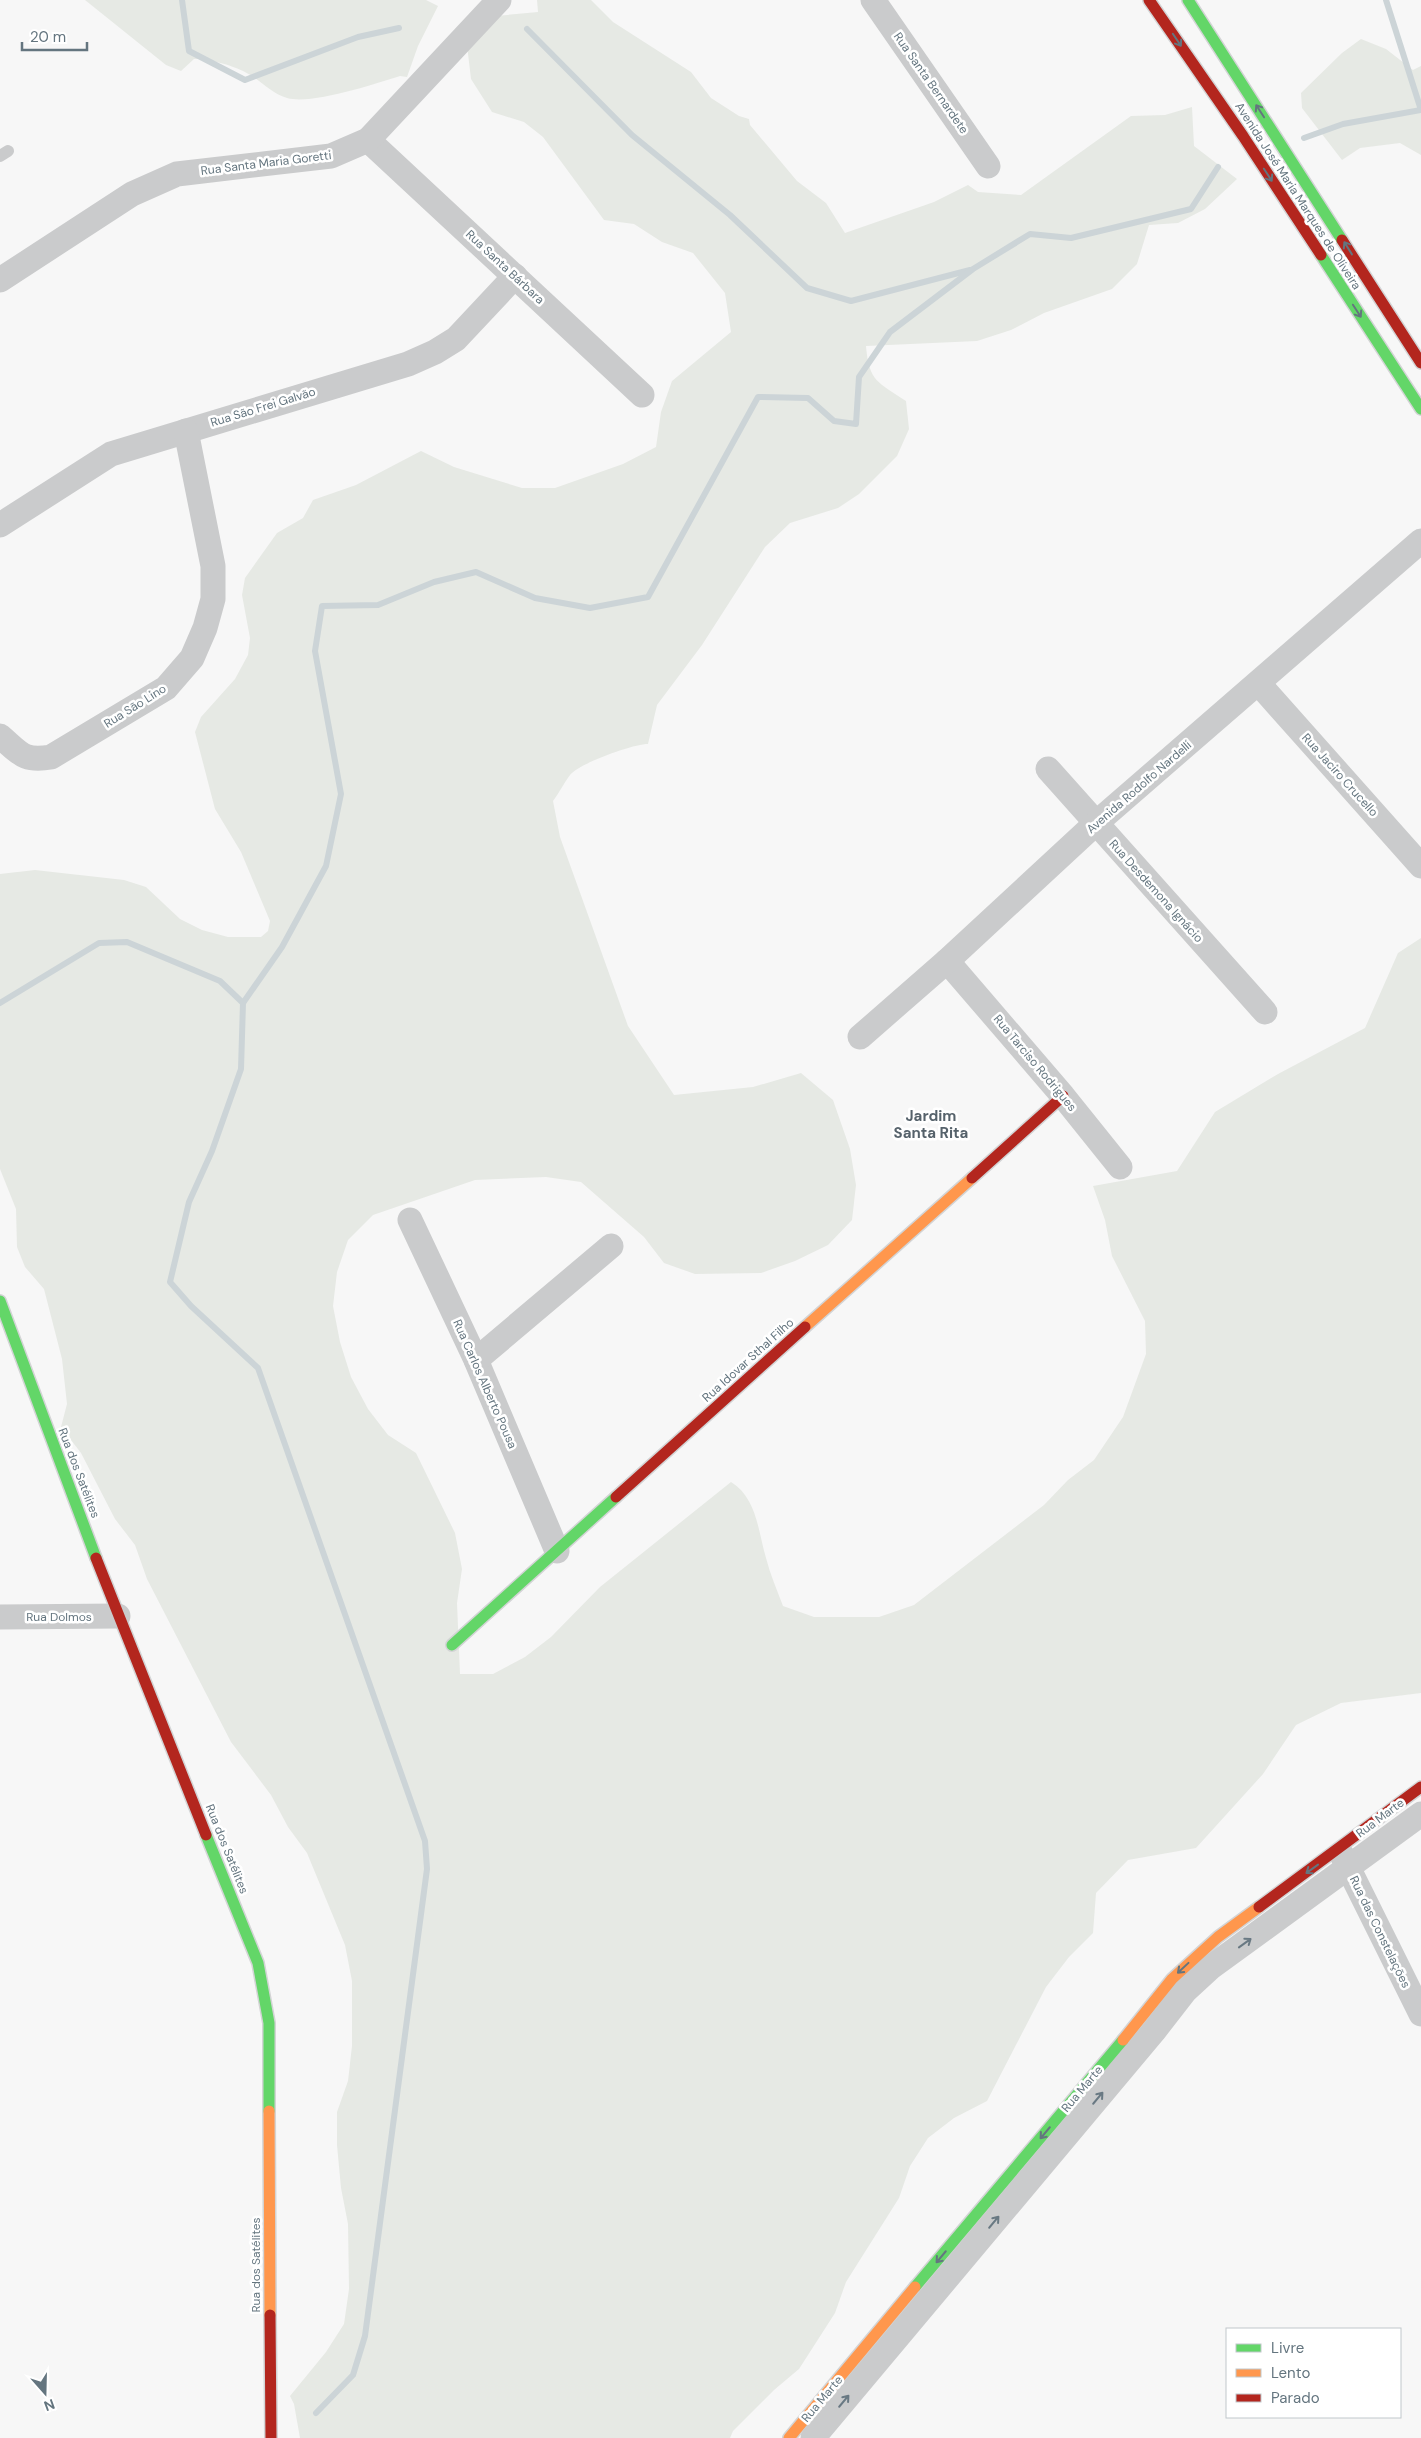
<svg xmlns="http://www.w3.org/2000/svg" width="1421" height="2438" viewBox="0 0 1421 2438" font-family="'DM Sans',sans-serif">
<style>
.green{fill:#e6e9e4}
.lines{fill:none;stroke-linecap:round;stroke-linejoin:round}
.stream{stroke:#ccd4d7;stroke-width:6}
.fast-casing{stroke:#d3d4d5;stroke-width:14}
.slow-casing{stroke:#d3d4d5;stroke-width:14}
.jam-casing{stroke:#d3d4d5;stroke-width:14}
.lane{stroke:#cacbcc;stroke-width:12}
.street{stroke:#cacbcc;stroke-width:25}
.fast{stroke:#63d668;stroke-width:11}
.slow{stroke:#ff974d;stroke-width:11}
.jam{stroke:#b3261e;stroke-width:11}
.oneway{stroke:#64757f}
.oneway2{stroke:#697983}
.labels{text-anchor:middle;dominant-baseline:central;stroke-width:5;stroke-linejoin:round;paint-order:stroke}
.street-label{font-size:12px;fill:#64757f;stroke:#fff}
.quarter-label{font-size:15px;font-weight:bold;fill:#56626b;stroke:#fff}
</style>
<rect width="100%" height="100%" fill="#f7f7f7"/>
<g class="green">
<path d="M85,0h341l12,6 -20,40 -11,31 -7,-1c-26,8 -88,29 -113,22 -14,-4 -23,-14 -35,-22 -13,-9 -43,-18 -58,-17l-13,12 -15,-6z"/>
<path d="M537,0h54l22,22 78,50 20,26 28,18 10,3 1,6 47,56 29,22 19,30 89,-31 34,-17 10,7 43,3 110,-79 34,-1 27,-8 2,39 43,33 -32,30 -27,14 -29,2 -12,39 -25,25 -68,24 -33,17 -34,11 -111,5c3,36 12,36 40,55l3,28 -12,27 -38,38 -21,14 -48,15 -25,24 -63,98 -45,60 -9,39c-15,0 -68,19 -78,31 -6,8 -11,18 -17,26l7,36 68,189 46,69 79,-8 48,-14 32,27 17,49 6,36 -4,35 -24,25 -33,16 -34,12 -66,1 -31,-11 -20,-26 -63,-55 -35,-5 -71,3 -102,35 -25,25 -11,32 -4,34 7,36 11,35 17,32 20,26 28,18 39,80 7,36 -5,34 3,71h33l32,-17 26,-20 49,-50 131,-105c26,16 27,49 35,76 4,16 11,32 17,48l31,11h65l35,-12 130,-100 24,-25 26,-20 29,-43 23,-63 -1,-33 -33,-65 -7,-36 -12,-34 84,-15 38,-59 63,-38 87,-46 33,-75 23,-15v755l-80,10 -45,22 -33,49 -67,74 -68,12 -32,33 -3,40 -24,24 -23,30 -59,114 -33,17 -26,20 -18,28 -11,32 -53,84 -11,31 -36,56 -25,21 -41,41 -3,7h-430l-6,-34 -4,-8 36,-44 18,-28 5,-35 -1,-65 -7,-36 -4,-43v-33l11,-31 4,-35v-65l-7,-36 -38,-92 -19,-26 -17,-32 -40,-53 -84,-163 -12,-34 -20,-26 -34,-66 -20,-26 6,-23 -5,-45 -18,-70 -19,-22 -8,-20 -1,-38 -16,-40v-295l35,-4 89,10 22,7 34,32 22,11 26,7h33l7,-6 2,-10 -29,-69 -26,-43 -20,-77 6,-15 34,-38 13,-24 2,-17 -8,-43 3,-17 32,-45 26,-15 10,-18 43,-15 65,-34 33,16 68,21h33l68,-24 33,-17 5,-35 11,-31 59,-49 -6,-39 -32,-40 -31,-11 -28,-18 -30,-4 -61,-83 -19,-15 -32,-10 -21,-33 -4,-34 18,-28 53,-5z"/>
<path d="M1361,39l25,10 27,21 8,-4v89l-21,-12 -40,5 -18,12 -40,-52 -1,-15 41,-40z"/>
</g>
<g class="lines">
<g class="stream">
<path d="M182,0l7,51 56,29 113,-43 41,-9"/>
<path d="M1386,0l35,110"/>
<path d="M527,29l105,106 98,80 77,73 44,13 119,-31"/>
<path d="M1304,138l39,-14 78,-14"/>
<path d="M0,1003l99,-60 28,-1 93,39 23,22"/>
<path d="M316,2413l37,-38 12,-39 62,-467 -2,-28 -167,-473 -67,-62 -21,-24 19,-80 23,-51 29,-82 2,-66 39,-56 44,-81 15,-72 -26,-143 7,-45 56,-1 56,-23 42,-10 59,26 55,10 58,-11 110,-200 50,1 26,23 22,3 3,-47 31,-45 83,-63 57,-35 41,4 120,-29 27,-42"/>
</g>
<defs>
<g id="fast">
<path d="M1188,0l154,240"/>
<path d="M1321,255l100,154"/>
<path d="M0,1301l96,257"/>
<path d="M452,1645l164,-148"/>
<path d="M206,1835l52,128 11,60v88"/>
<path d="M915,2287l208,-247"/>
</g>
<g id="slow">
<path d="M805,1327l167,-149"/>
<path d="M1123,2040l49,-61 46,-42 41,-30"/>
<path d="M269,2111l1,204"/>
<path d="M789,2438l126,-151"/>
</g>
<g id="jam">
<path d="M1149,0l94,136 78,119"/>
<path d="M1342,240l79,123"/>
<path d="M972,1178l91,-82"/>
<path d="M616,1497l189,-170"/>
<path d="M96,1558l110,277"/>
<path d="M1259,1907l162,-120"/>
<path d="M270,2315l1,123"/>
</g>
</defs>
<use href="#fast" class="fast-casing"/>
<use href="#slow" class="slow-casing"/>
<use href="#jam" class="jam-casing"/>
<path class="lane" d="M0,156l8,-5"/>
<g class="street">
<path d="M873,0l115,166"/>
<path d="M368,140l274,255"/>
<path d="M0,280l132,-86 45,-20 154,-18 37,-16 131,-140"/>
<path d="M0,525l111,-71 297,-90 27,-12 21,-13 59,-63"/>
<path d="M1259,684l162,182"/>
<path d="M0,736c20,17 23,26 51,21l115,-69 26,-30 13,-30 8,-29v-33l-27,-135"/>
<path d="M1048,769l217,243"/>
<path d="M947,961l116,135 57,71"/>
<path d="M860,1037l87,-76 148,-137 326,-283"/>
<path d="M410,1220l66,140 81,191"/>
<path d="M476,1360l135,-114"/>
<path d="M0,1617l118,-1"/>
<path d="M1342,1855l79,159"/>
<path d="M813,2438l341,-407 31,-40 25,-23 211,-154"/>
</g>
<use href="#fast" class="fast"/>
<use href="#slow" class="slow"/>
<use href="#jam" class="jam"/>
</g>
<defs><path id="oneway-shaft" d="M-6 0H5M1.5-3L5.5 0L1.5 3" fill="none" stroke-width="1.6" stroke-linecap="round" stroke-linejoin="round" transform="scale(1.25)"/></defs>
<g class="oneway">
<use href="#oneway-shaft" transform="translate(1177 40) rotate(56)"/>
<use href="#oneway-shaft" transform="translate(1260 111) rotate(-123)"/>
<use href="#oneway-shaft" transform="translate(1268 175) rotate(57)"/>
<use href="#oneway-shaft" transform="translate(1348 248) rotate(-122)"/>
<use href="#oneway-shaft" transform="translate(1357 311) rotate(57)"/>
<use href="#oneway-shaft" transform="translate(1312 1869) rotate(144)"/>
<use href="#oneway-shaft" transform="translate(1183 1968) rotate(137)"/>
<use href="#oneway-shaft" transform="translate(1045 2133) rotate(130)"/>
<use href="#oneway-shaft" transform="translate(941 2257) rotate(130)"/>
</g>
<g class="oneway2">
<use href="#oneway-shaft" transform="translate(1245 1943) rotate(-36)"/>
<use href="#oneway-shaft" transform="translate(1098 2098) rotate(-50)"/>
<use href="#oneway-shaft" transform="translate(994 2222) rotate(-50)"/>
<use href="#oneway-shaft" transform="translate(844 2401) rotate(-50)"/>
</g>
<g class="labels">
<g class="street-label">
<text transform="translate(931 83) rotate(55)">Rua Santa Bernardete</text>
<text transform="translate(266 163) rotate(-7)">Rua Santa Maria Goretti</text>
<text transform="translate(1298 196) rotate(57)">Avenida José Maria Marques de Oliveira</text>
<text transform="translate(505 267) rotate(43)">Rua Santa Bárbara</text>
<text transform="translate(263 407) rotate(-17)">Rua São Frei Galvão</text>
<text transform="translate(135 706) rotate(-32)">Rua São Lino</text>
<text transform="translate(1340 775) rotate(48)">Rua Jaciro Crucello</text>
<text transform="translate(1139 787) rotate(-41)">Avenida Rodolfo Nardelli</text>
<text transform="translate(1156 891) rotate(48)">Rua Desdemona Ignácio</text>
<text transform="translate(1035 1063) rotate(50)">Rua Tarciso Rodrigues</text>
<text transform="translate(748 1360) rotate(-42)">Rua Idovar Sthal Filho</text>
<text transform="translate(485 1384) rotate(66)">Rua Carlos Alberto Pousa</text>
<text transform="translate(79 1473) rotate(69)">Rua dos Satélites</text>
<text x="59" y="1617">Rua Dolmos</text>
<text transform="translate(1380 1818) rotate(-37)">Rua Marte</text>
<text transform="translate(227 1849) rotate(68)">Rua dos Satélites</text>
<text transform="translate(1380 1932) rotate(64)">Rua das Constelações</text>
<text transform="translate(1082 2089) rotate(-50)">Rua Marte</text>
<text transform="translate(256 2265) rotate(-90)">Rua dos Satélites</text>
<text transform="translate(822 2399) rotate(-50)">Rua Marte</text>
</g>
<g class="quarter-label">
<text x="931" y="1116">Jardim<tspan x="931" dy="17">Santa Rita</tspan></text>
</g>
</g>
<rect x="1226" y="2328" width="175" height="90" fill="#ffffff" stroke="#c1c8cc"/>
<rect x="1236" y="2344" width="25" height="8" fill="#63d668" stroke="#c1c8cc"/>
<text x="1271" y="2353" font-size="15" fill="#64757f">Livre</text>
<rect x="1236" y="2369" width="25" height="8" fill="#ff974d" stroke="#c1c8cc"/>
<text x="1271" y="2378" font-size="15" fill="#64757f">Lento</text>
<rect x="1236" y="2394" width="25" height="8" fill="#b3261e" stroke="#c1c8cc"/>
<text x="1271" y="2403" font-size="15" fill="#64757f">Parado</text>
<g transform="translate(45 2393) rotate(160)" stroke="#ffffff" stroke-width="4" paint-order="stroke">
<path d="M0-4L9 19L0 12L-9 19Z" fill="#64757f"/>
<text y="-8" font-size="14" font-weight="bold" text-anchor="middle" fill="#64757f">N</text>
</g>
<path d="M22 42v8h65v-8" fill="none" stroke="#64757f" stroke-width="2.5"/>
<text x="30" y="42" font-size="15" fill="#64757f" stroke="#ffffff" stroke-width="4" paint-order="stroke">20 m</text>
</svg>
